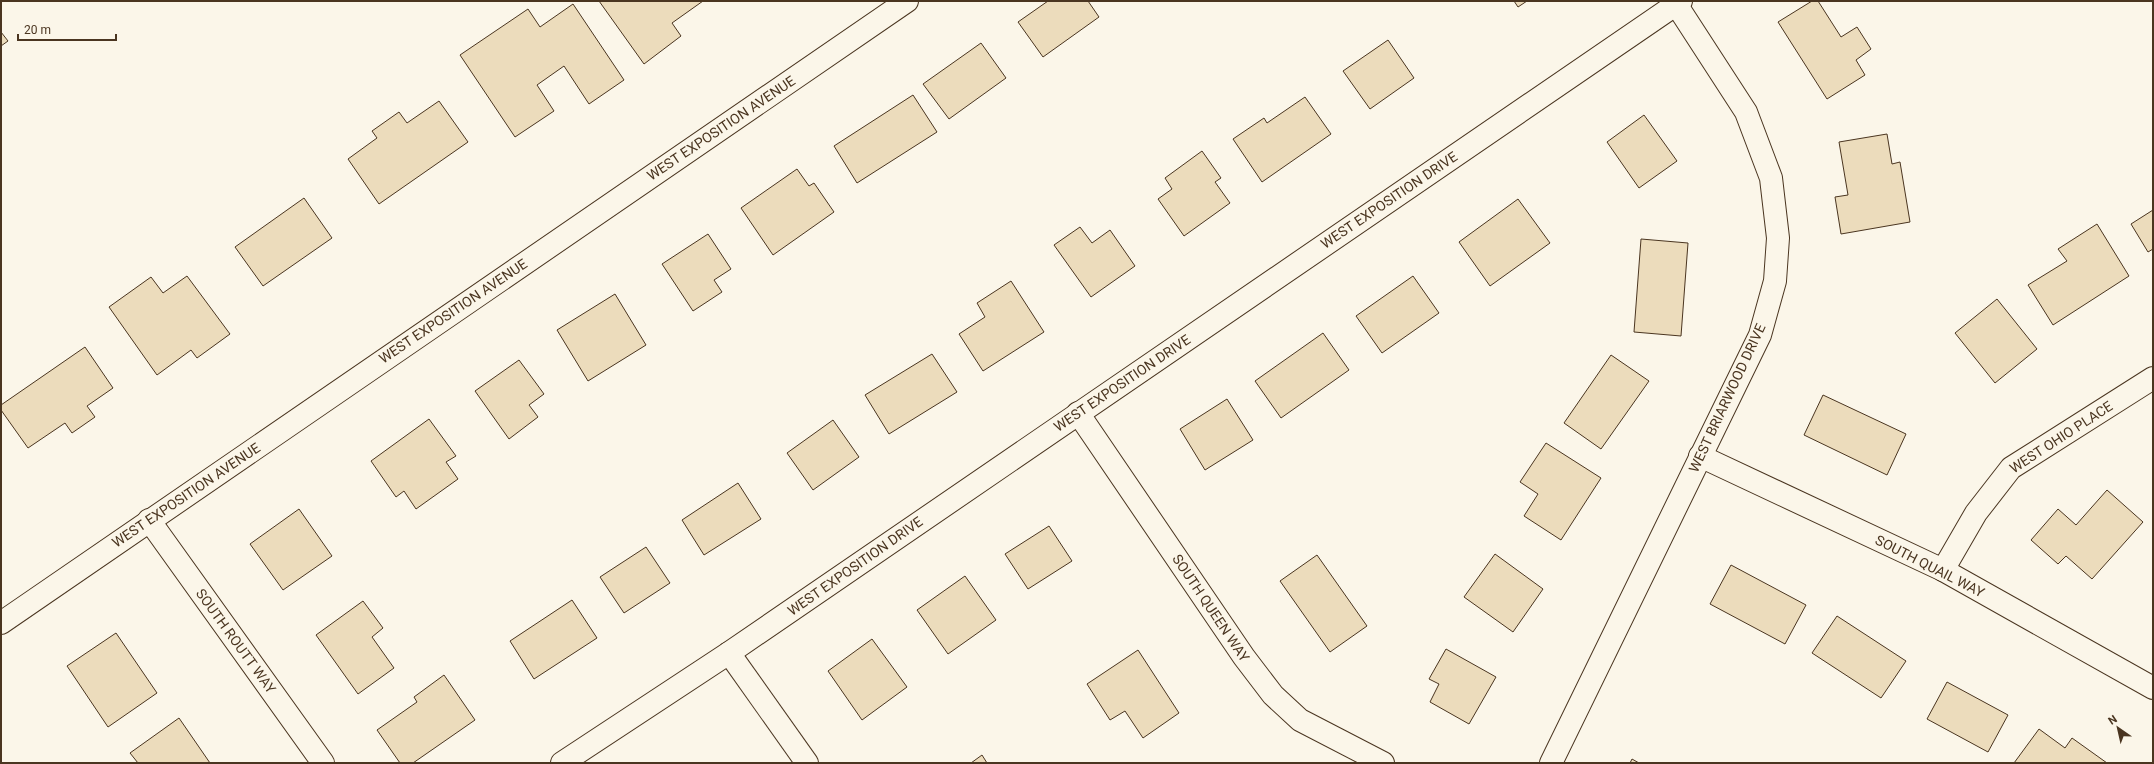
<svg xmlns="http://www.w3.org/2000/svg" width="2154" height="764" viewBox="0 0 2154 764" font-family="Roboto,sans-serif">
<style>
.building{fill:#ecdcbc;stroke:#4a3520}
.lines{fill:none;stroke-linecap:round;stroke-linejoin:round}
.street-casing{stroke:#4a3520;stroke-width:24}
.street{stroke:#fbf6e9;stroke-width:22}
.labels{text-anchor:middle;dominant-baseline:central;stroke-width:3;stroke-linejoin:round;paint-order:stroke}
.street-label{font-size:14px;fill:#4a3520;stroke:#fbf6e9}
</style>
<rect width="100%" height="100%" fill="#fbf6e9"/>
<g class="building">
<path d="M599,1h104l-31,22 9,13 -37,28z"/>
<path d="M1048,1h40l11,16 -56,40 -25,-35z"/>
<path d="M1514,1h13l-9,6z"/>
<path d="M1812,1h6l23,36 16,-10 14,22 -15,11 9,15 -38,24 -49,-77z"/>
<path d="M573,4l51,76 -35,24 -25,-38 -27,19 17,26 -39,26 -55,-82 68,-46 12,18z"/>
<path d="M1,32l7,9 -7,5z"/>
<path d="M1388,40l26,38 -44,31 -27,-38z"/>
<path d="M981,43l25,35 -57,41 -26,-35z"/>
<path d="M913,95l24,37 -80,51 -23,-37z"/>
<path d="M1305,97l26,37 -69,48 -29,-43 31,-21 3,5z"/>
<path d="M439,101l29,41 -89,62 -31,-45 29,-21 -5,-7 27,-19 8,11z"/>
<path d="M1644,115l33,46 -38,27 -32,-46z"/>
<path d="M1887,134l5,30 8,-2 10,60 -69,12 -6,-37 13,-2 -9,-53z"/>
<path d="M1202,151l19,27 -6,4 15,21 -46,33 -26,-37 14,-10 -7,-11z"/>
<path d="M797,169l12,17 5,-3 20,29 -61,43 -32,-47z"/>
<path d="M304,198l28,40 -69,48 -28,-39z"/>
<path d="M1518,199l32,44 -60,43 -31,-44z"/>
<path d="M2153,210v39l-5,3 -17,-28z"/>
<path d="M2097,224l32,52 -76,49 -25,-40 39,-24 -9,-12z"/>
<path d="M1080,227l12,16 18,-13 25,36 -44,31 -37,-52z"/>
<path d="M708,234l23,35 -17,11 8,12 -29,19 -31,-47z"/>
<path d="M1641,239l47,4 -7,93 -47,-4z"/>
<path d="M187,276l43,58 -33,24 -6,-8 -34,25 -48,-68 42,-30 12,16z"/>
<path d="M1413,276l26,37 -57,40 -26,-37z"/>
<path d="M1011,281l33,51 -61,39 -24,-37 26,-17 -8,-14z"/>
<path d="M615,294l31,51 -58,36 -31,-51z"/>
<path d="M1997,299l40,50 -42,34 -40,-50z"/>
<path d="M1323,333l26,37 -68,48 -26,-37z"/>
<path d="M85,347l28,41 -26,18 8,11 -23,16 -7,-10 -37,25 -27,-38v-5z"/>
<path d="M932,354l25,38 -68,42 -24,-39z"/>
<path d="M1611,355l38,26 -48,68 -37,-26z"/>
<path d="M519,360l25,34 -15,11 9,12 -29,22 -34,-48z"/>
<path d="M1823,395l83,39 -19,41 -83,-40z"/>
<path d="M1227,399l26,41 -48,30 -25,-41z"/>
<path d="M429,419l27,37 -10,6 12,17 -42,30 -12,-18 -8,6 -25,-36z"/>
<path d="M833,420l26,37 -46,33 -26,-37z"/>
<path d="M1546,443l55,35 -40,62 -37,-24 14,-22 -18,-12z"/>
<path d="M738,483l23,36 -57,36 -22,-35z"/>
<path d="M2107,490l36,32 -51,57 -26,-23 -8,8 -27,-24 27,-31 18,16z"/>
<path d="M299,509l33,47 -49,34 -33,-46z"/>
<path d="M1049,526l23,35 -44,28 -23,-35z"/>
<path d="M646,547l24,36 -46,30 -24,-36z"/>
<path d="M1495,554l48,35 -30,43 -49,-35z"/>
<path d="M1317,555l50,71 -37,26 -50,-71z"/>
<path d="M1731,565l75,40 -21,39 -75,-40z"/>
<path d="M965,576l31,44 -48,34 -31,-44z"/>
<path d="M572,600l25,38 -63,41 -24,-38z"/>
<path d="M363,601l20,27 -11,9 22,31 -36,26 -42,-59z"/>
<path d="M1837,616l69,45 -25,37 -69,-45z"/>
<path d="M116,633l41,60 -49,34 -41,-61z"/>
<path d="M872,639l35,48 -45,33 -34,-49z"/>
<path d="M1446,649l50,28 -27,47 -39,-22 9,-18 -10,-5z"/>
<path d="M1138,650l41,63 -36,25 -18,-27 -15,9 -23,-36z"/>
<path d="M444,675l31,45 -62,43h-13l-23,-33 40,-28 -3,-5z"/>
<path d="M1947,682l61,33 -20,37 -61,-33z"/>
<path d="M179,718l31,45h-72l-8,-10z"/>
<path d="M2039,729l26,19 7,-10 35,25h-93z"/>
<path d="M982,755l5,8h-16z"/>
<path d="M1632,759l7,4h-9z"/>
</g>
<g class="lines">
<defs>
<g id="street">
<path d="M1078,413l166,244 29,38 27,25 83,43"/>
<path d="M1700,456l243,114 210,118"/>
<path d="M149,520l174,243"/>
<path d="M1943,570l33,-57 35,-45 142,-90"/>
<path d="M1,623l906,-622"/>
<path d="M729,653l78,110"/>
<path d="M562,763l167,-110 952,-652"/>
<path d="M1551,763l209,-428 15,-54 3,-43 -7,-60 -25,-66 -72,-111"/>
</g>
</defs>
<use href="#street" class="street-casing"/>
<use href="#street" class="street"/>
</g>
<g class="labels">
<g class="street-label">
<text transform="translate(721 128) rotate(-34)">WEST EXPOSITION AVENUE</text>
<text transform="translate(1389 200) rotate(-34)">WEST EXPOSITION DRIVE</text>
<text transform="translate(453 311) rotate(-34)">WEST EXPOSITION AVENUE</text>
<text transform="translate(1122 383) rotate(-34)">WEST EXPOSITION DRIVE</text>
<text transform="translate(1727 398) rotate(-65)">WEST BRIARWOOD DRIVE</text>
<text transform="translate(2061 437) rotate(-33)">WEST OHIO PLACE</text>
<text transform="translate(186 495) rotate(-34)">WEST EXPOSITION AVENUE</text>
<text transform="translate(855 566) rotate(-35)">WEST EXPOSITION DRIVE</text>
<text transform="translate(1930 566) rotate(27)">SOUTH QUAIL WAY</text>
<text transform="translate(1211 608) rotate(56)">SOUTH QUEEN WAY</text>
<text transform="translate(236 641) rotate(54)">SOUTH ROUTT WAY</text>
</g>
</g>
<rect width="2154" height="764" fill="none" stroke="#4a3520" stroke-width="4"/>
<g transform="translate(2118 728) rotate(326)" stroke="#fbf6e9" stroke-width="3" paint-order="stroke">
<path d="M0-3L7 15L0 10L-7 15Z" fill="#4a3520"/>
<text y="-6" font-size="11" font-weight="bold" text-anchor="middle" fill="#4a3520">N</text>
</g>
<path d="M18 34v6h98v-6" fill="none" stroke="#4a3520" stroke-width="2"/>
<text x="24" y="34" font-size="12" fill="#4a3520" stroke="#fbf6e9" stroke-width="3" paint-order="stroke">20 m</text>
</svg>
